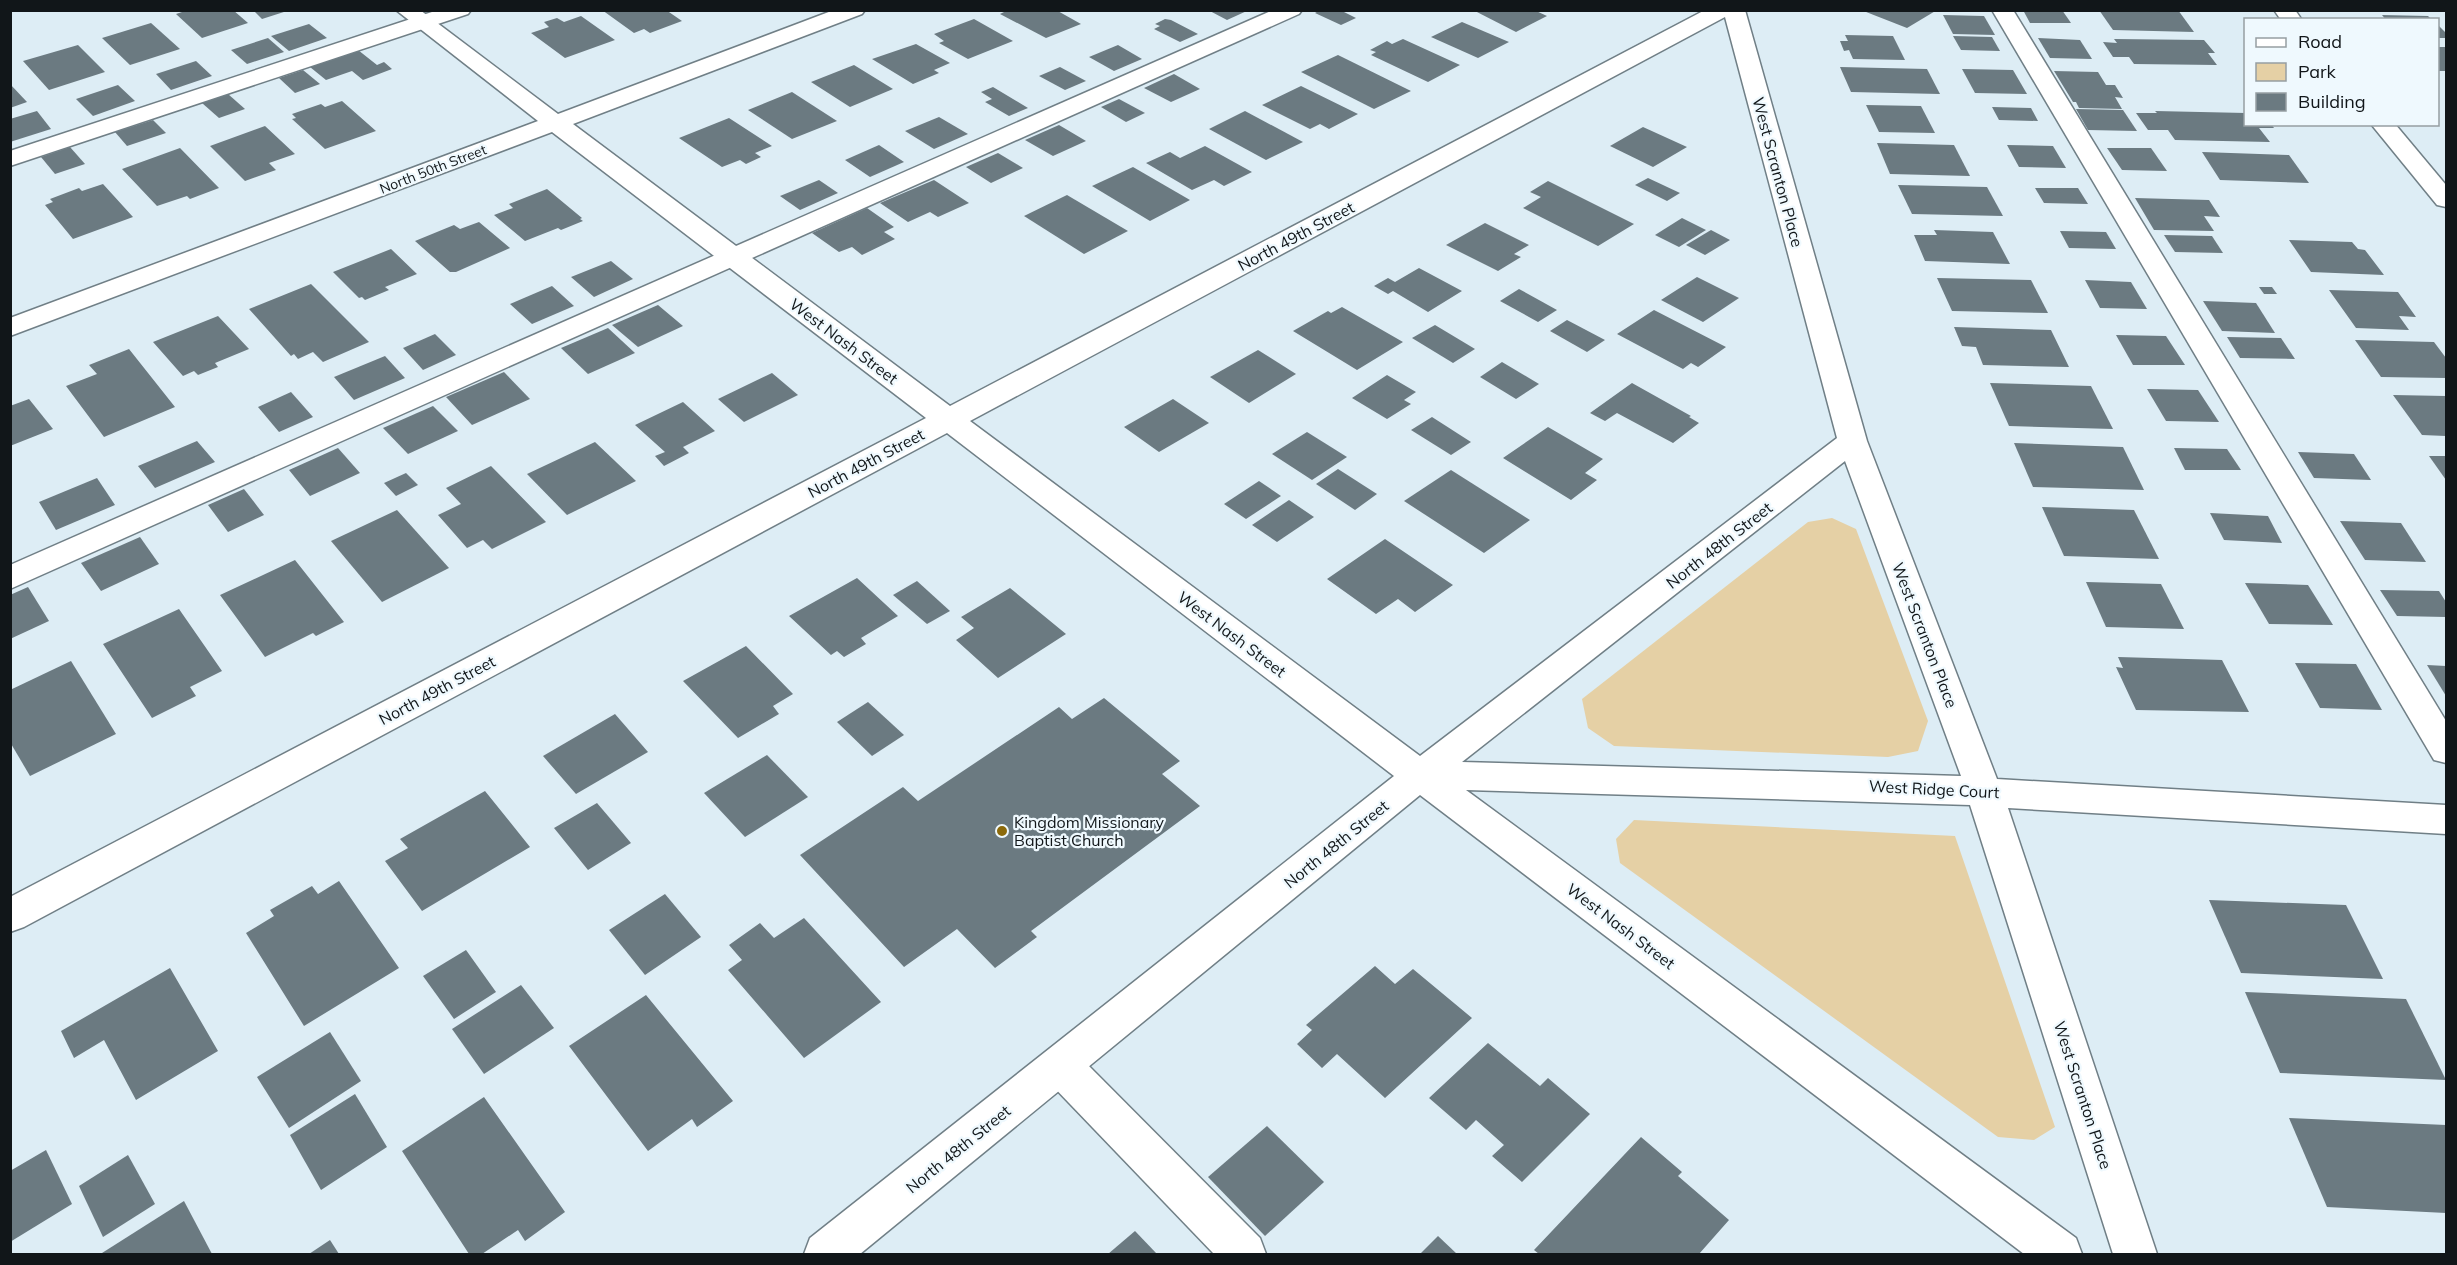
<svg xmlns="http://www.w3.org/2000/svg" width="2457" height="1265" viewBox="0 0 2457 1265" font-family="Mulish,sans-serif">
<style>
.green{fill:#e5d0a5}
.building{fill:#6b7a81}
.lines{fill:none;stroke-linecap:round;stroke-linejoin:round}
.service-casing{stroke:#707f86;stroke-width:3}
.minor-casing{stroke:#707f86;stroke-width:3}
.service{fill:#fff;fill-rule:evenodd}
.minor{fill:#fff;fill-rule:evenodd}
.poi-dot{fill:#8c6a0b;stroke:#eff9fe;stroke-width:2}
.labels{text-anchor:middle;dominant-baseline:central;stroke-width:4.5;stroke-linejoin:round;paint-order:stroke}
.far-street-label{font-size:14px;fill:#111619;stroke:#eff9fe}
.street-label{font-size:16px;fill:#111619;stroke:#eff9fe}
.poi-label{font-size:16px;fill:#111619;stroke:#eff9fe;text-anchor:start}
</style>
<rect width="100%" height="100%" fill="#ddedf5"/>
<g class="green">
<path d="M1832,518l24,11 72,192 -10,30 -30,6 -274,-11 -26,-18 -6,-29 226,-177z"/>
<path d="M1634,820l321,16 100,291 -21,13 -36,-3 -378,-274 -4,-24z"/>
</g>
<g class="building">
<path d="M188,10h45l15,13 -46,15 -26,-24z"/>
<path d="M253,10h34v1l-25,8z"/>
<path d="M602,10h64l16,11 -32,12 -6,-4 -10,4z"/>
<path d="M1008,10h48l25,14 -35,14 -46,-24z"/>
<path d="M1208,10h41l-22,10z"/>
<path d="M1320,10h20l16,8 -15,7 -26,-12z"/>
<path d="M1473,10h61l13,6 -31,16z"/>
<path d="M1861,10h76l-30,18z"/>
<path d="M2023,10h39l9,13h-41z"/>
<path d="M2099,10h79l16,22 -81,-2z"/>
<path d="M1943,15l41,1 11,19 -42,-1z"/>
<path d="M2382,15l46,1 4,4h-46z"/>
<path d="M581,16l34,24 -50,18 -34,-25 18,-6 -5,-5 13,-4 7,4z"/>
<path d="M974,19l39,22 -45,18 -29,-16 5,-2 -10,-7z"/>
<path d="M1165,19l6,1 27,14 -18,8 -26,-13 6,-3 -5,-2z"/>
<path d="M1462,22l47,20 -31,16 -47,-21z"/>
<path d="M151,23l29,26 -50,16 -28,-27z"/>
<path d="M309,24l18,14 -38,13 -18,-15z"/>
<path d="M2438,25l8,8v5h-8z"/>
<path d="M1845,35l48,1 12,24 -52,-1 -4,-9 -5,1 -4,-10h8z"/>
<path d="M1953,36l39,1 8,14 -39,-1z"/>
<path d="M268,38l16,14 -37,12 -16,-14z"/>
<path d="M2038,38l42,2 12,19 -42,-1z"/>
<path d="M1403,39l57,26 -32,17 -57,-27 5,-3 -6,-2 17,-9 5,3z"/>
<path d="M2114,39l90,1 11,13h-7l9,12 -83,-1 -5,-7h-16l-10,-15 14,1z"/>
<path d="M916,44l34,19 -16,7 5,3 -26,11 -41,-25z"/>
<path d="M78,45l27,27 -56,18 -26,-29z"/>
<path d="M1118,45l24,14 -28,12 -25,-14z"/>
<rect x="2438" y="47" width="8" height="24"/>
<path d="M358,50l19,15 7,-3 8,7 -29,11 -11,-9 -26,9 -16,-13z"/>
<path d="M1338,55l73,36 -37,18 -73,-37z"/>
<path d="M196,61l16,15 -41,14 -15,-16z"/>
<path d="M854,65l39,24 -43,18 -39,-25z"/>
<path d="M1060,67l26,14 -21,9 -26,-14z"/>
<path d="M1840,67l87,2 13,25 -89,-2z"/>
<path d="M1962,69l51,1 14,24 -52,-1z"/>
<path d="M303,70l17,14 -25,9 -16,-15z"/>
<path d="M2054,71l44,1 8,13h9l8,13 -8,-1 7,12 -43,-1 -3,-6h-3z"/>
<path d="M1174,74l26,15 -29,13 -27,-14z"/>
<path d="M10,84l17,18 -17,6z"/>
<path d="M118,85l17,16 -42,15 -17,-17z"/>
<path d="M1301,86l57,28 -29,15 -9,-5 -10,5 -48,-24z"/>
<path d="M993,87l35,21 -19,8 -24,-14 7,-3 -11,-7z"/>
<path d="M792,92l45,29 -45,18 -44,-29z"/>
<path d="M228,94l17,15 -26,9 -17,-15z"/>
<path d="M1119,99l26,14 -19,9 -25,-15z"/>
<path d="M342,101l34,30 -51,18 -33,-30 4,-1 -4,-4 29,-10 4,3z"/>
<path d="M1866,105l55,1 14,27 -56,-1z"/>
<path d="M1992,107l39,1 7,13 -39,-1z"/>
<path d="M2076,109l47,1 14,21 -49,-1z"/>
<path d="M37,111l14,18 -41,13v-23z"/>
<path d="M1245,111l58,31 -37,18 -57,-31z"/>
<path d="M2155,111l91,2v11h25l3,4h-15l11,14 -95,-2 -7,-10h-20l-12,-17h21z"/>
<path d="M939,117l29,17 -34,15 -29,-18z"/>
<path d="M729,118l43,28 -17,7 6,4 -15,7 -6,-4 -18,7 -43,-29z"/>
<path d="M153,120l13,13 -39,13 -12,-14z"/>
<path d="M1059,125l27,16 -33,15 -28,-16z"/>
<path d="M265,126l30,28 -26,9 7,7 -31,11 -35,-35z"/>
<path d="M1643,127l44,20 -34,20 -43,-21z"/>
<path d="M1877,143l77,2 16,31 -80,-2z"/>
<path d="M879,145l25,17 -34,15 -25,-17z"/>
<path d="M2007,145l46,1 13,22 -47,-1z"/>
<path d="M1205,146l47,26 -28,14 -10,-6 -22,10 -46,-27 24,-11 10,6z"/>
<path d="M70,147l15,17 -30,10 -14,-17z"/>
<path d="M180,148l39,40 -29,11 -3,-3 -30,10 -35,-37z"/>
<path d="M2107,148h44l16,23 -45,-1z"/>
<path d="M2202,152l87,3 20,28 -89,-3z"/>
<path d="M998,153l25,15 -32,15 -25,-16z"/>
<path d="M1133,167l57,33 -40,21 -58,-35z"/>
<path d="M1648,178l32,15 -13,8 -32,-16z"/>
<path d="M819,180l19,13 -38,17 -20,-14z"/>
<path d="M934,180l35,23 -31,14 -8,-5 -22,10 -28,-19z"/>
<path d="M1548,181l86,43 -36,22 -75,-38 18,-11 -11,-5z"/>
<path d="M103,184l30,33 -60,22 -28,-34 8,-3 -3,-3 29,-11 3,3z"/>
<path d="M1898,185l89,2 16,29 -91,-2z"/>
<path d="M2035,188h43l10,16 -44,-1z"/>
<path d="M547,189l35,29 -2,1 3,2 -22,9 -3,-2 -33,13 -31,-26 19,-7 -4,-4z"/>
<path d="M1067,195l61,36 -44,23 -60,-38z"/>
<path d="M2135,198l74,2 11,17 -16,-1 10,15 -60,-1z"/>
<path d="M867,208l27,19 -10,5 11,7 -33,16 -10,-8 -13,5 -27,-19z"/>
<path d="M1682,218l24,12 -27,17 -24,-12z"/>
<path d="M479,222l31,26 -54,24h-6l-35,-31 39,-16 6,4z"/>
<path d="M1485,223l44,22 -15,9 7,3 -23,14 -52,-26z"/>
<path d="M1711,230l19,10 -25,15 -19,-10z"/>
<path d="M1934,230l59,2 17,32 -85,-3 -11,-26h23z"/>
<path d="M2060,231l46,1 10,17 -47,-1z"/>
<path d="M2164,235l48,1 11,17 -48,-1z"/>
<path d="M2289,240l63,2 6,7 7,1 19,25 -73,-3z"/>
<path d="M391,249l26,25 -32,13 4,3 -24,10 -3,-3 -3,1 -26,-26z"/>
<path d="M611,261l22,18 -39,18 -23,-20z"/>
<path d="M1419,268l43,23 -34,21 -35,-21 -5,3 -14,-8 14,-8 7,4z"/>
<path d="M1697,277l42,21 -36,24 -42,-22z"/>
<path d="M1937,278l94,2 17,33 -96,-2z"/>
<path d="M2085,280l46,2 16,27 -47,-1z"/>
<path d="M311,284l58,58 -46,20 -10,-10 -15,7 -4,-5 -3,2 -42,-47z"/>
<path d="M552,286l22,20 -42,18 -22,-20z"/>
<path d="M2259,287h13l5,7h-13z"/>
<path d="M1519,289l38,21 -19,12 -38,-21z"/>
<path d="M2329,290l69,2 18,25 -17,-1 10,14 -53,-2z"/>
<path d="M2203,301l53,2 19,30 -53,-2z"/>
<path d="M658,305l25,21 -45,21 -26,-22z"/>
<path d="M1342,307l61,35 -46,28 -64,-39 35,-20 3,2z"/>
<path d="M1654,310l72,37 -28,20 -7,-4 -8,6 -66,-35z"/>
<path d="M218,316l31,33 -34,14 3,4 -20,8 -4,-4 -11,5 -30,-34z"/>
<path d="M1567,320l38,20 -18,12 -37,-21z"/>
<path d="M1435,325l40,24 -22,14 -41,-25z"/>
<path d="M1954,327l97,3 18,37 -86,-2 -7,-18 -14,-1z"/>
<path d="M608,328l27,25 -47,21 -27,-26z"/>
<path d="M435,334l21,21 -33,15 -20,-22z"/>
<path d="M2116,335l50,1 19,29h-52z"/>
<path d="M2227,337l54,1 14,21 -55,-1z"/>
<path d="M2355,340l79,2 12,16v20l-65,-1z"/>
<path d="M129,349l46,58 -71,30 -38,-51 31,-12 -8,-9z"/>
<path d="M1258,350l38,24 -47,29 -39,-26z"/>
<path d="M385,356l20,22 -51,22 -20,-23z"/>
<path d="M1502,362l37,22 -23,15 -36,-22z"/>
<path d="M504,372l26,27 -58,26 -26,-28z"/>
<path d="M772,373l26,22 -54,27 -26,-23z"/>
<path d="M1387,375l29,17 -12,8 7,4 -24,15 -35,-21z"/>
<path d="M1632,383l59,33 -2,1 10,6 -26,20 -56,-30 -12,8 -15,-8z"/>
<path d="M1990,383l101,3 22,43 -104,-3z"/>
<path d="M2147,389l51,1 21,32 -53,-1z"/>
<path d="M291,392l22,25 -34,15 -21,-25z"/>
<path d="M2393,395l53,1v40l-24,-1z"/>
<path d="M29,399l24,30 -43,17v-40z"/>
<path d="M1173,399l36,24 -50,29 -35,-25z"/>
<path d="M683,402l32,29 -32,16 6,6 -25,13 -9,-10 10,-4 -30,-27z"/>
<path d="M433,406l25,25 -50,23 -25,-26z"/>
<path d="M1432,417l39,25 -20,13 -40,-25z"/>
<path d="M1548,427l55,32 -18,14 12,7 -26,20 -68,-42z"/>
<path d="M1307,432l40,25 -35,23 -40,-26z"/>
<path d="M197,441l18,21 -60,26 -17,-22z"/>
<path d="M595,442l41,39 -69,34 -40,-41z"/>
<path d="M2014,443l109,4 21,43 -111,-3z"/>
<path d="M338,448l22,25 -50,23 -21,-26z"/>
<path d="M2174,448l53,1 14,21h-56z"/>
<path d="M2298,452l56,2 17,26 -57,-2z"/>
<path d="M2429,456h17v24z"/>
<path d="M491,466l55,56 -54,27 -9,-9 -16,8 -29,-33 23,-11 -15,-16z"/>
<path d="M1338,469l39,25 -22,16 -39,-26z"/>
<path d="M1451,470l79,50 -46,33 -80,-52z"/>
<path d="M406,473l12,12 -22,11 -12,-13z"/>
<path d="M97,478l18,27 -59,25 -17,-28z"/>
<path d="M1259,481l22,15 -35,23 -22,-15z"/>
<path d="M244,489l20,26 -36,17 -20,-27z"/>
<path d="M1289,500l25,17 -37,25 -25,-17z"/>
<path d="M2042,507l92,3 25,49 -95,-3z"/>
<path d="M397,510l52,58 -67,34 -51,-61z"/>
<path d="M2210,513l58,3 14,27 -58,-3z"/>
<path d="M2340,521l61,2 25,39 -61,-2z"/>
<path d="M140,537l19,27 -58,27 -20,-28z"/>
<path d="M1385,539l68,46 -38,27 -17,-13 -22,15 -49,-35z"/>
<path d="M295,560l49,62 -28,14 -3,-3 -48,24 -45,-62z"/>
<path d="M857,578l41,38 -37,22 5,6 -22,13 -7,-6 -6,4 -42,-39z"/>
<path d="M917,581l33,30 -23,13 -34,-29z"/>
<path d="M2086,582l75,2 23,45 -78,-2z"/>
<path d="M2245,583l63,2 25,40 -64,-1z"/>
<path d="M28,587l21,34 -39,18v-44z"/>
<path d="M1010,588l56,46 -68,44 -42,-38 18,-12 -13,-11z"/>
<path d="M2380,590l59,1 7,11v15l-49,-1z"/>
<path d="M179,609l43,62 -32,16 6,9 -44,22 -49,-74z"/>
<path d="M746,646l47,48 -20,12 6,8 -41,24 -55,-57z"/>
<path d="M2118,657l104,3 27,52 -113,-2 -20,-43 7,1z"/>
<path d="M71,661l45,73 -86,42 -20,-34v-52z"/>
<path d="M2295,663l61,1 26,46 -62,-2z"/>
<path d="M2427,665l19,1v30z"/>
<path d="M1104,698l76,63 -18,13 38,32 -169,125 6,6 -42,31 -38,-39 -53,38 -104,-112 103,-68 15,14 141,-94 13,12z"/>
<path d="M868,702l36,33 -32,21 -35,-34z"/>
<path d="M615,714l33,38 -72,42 -33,-38z"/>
<path d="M767,755l41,42 -63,40 -41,-44z"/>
<path d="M485,791l45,56 -108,64 -37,-50 23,-13 -8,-9z"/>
<path d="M597,803l34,40 -43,27 -34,-42z"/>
<path d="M339,881l60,87 -95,58 -58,-93 28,-17 -4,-6 42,-24 6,8z"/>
<path d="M665,894l36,43 -56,38 -36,-45z"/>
<path d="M2209,900l137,5 37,74 -142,-6z"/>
<path d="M804,918l77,84 -77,56 -76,-88 14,-10 -13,-15 31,-22 14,15z"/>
<path d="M466,950l30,42 -42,27 -31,-43z"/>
<path d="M1375,966l20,18 18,-15 59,49 -87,80 -48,-44 -15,14 -25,-24 15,-14 -6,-5z"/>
<path d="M170,968l48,83 -82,49 -32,-60 -30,18 -13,-27z"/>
<path d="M521,985l33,43 -70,46 -32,-45z"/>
<path d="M2245,992l161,7 40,81 -166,-7z"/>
<path d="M646,995l87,106 -36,26 -5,-8 -44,32 -79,-105z"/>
<path d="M330,1032l31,49 -72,47 -32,-51z"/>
<path d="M1488,1043l52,43 8,-8 42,36 -68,68 -30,-26 12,-11 -28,-25 -10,10 -37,-32z"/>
<path d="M355,1094l32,53 -66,43 -31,-55z"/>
<path d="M484,1097l81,115 -40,29 -7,-11 -36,24h-13l-67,-103z"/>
<path d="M2289,1118l157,7v88l-119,-6z"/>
<path d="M1267,1126l57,56 -59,54 -57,-59z"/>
<path d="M1641,1137l41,35 -4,4 51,44 -30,34h-160l-5,-4z"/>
<path d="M46,1150l26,54 -62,38v-71z"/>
<path d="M128,1155l27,49 -52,33 -24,-51z"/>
<path d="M184,1201l28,53h-110v-1z"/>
<path d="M1135,1231l22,23h-49z"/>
<path d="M1438,1236l19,18h-37z"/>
<path d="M330,1240l9,14h-30z"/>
</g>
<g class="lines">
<defs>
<g id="service">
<path d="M438,10h33l-3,4 -458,152v-15z"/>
<path d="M1273,10h29l-3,4 -1289,575v-24z"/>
<path d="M1992,10h21l433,711v42l-12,-3z"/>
<path d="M1061,1047l15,6 184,185 6,16h-52l-168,-175 -6,-13 6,-13z"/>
</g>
<g id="minor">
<path d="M396,10h24l138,104 276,-104h31l-3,4 -289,110 377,282 755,-396h40l122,431 130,338 449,26v29l-438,-26 149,446h-44l-143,-449 -504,-15 610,448 6,16h-58l-604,-459 -560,459h-56l6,-16 584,-462 -447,-343 -923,494 -14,5v-35l916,-479 -374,-286 -542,204v-18l528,-197zM1725,17l112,421 -417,318 -450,-335zM1845,461l116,315 -499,-14z"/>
<path d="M2274,10h21l7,10h-21z"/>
<path d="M2371,124h24l51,61v22l-9,-2z"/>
</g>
</defs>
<use href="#service" class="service-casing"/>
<use href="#minor" class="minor-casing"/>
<use href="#service" class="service"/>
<use href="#minor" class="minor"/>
</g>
<circle class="poi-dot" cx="1002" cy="831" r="6"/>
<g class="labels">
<g class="far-street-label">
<text transform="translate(433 169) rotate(-21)">North 50th Street</text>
</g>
<g class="street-label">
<text transform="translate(1778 172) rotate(75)">West Scranton Place</text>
<text transform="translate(1296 236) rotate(-28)">North 49th Street</text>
<text transform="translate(844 341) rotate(37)">West Nash Street</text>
<text transform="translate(866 463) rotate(-28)">North 49th Street</text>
<text transform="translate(1719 545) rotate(-38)">North 48th Street</text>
<text transform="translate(1232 634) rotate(37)">West Nash Street</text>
<text transform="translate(1925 635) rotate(69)">West Scranton Place</text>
<text transform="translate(437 690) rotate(-28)">North 49th Street</text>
<text transform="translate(1934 789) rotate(3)">West Ridge Court</text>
<text transform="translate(1336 844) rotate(-39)">North 48th Street</text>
<text transform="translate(1621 926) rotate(37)">West Nash Street</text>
<text transform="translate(2083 1095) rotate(72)">West Scranton Place</text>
<text transform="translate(958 1149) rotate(-39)">North 48th Street</text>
</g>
<g class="poi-label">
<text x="1014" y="822">Kingdom Missionary<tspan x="1014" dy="18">Baptist Church</tspan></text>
</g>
</g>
<rect width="2457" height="1265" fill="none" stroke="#111619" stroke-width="24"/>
<rect x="2244" y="18" width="195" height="108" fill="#eff9fe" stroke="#969ea2" stroke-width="1.5"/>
<rect x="2256" y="38" width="30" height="9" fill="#ffffff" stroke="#969ea2" stroke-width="1.5"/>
<text x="2298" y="48" font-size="18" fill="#111619">Road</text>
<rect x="2256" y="63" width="30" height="18" fill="#e5d0a5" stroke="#969ea2" stroke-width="1.5"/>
<text x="2298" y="78" font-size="18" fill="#111619">Park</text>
<rect x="2256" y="93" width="30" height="18" fill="#6b7a81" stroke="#969ea2" stroke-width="1.5"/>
<text x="2298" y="108" font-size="18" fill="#111619">Building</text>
</svg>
